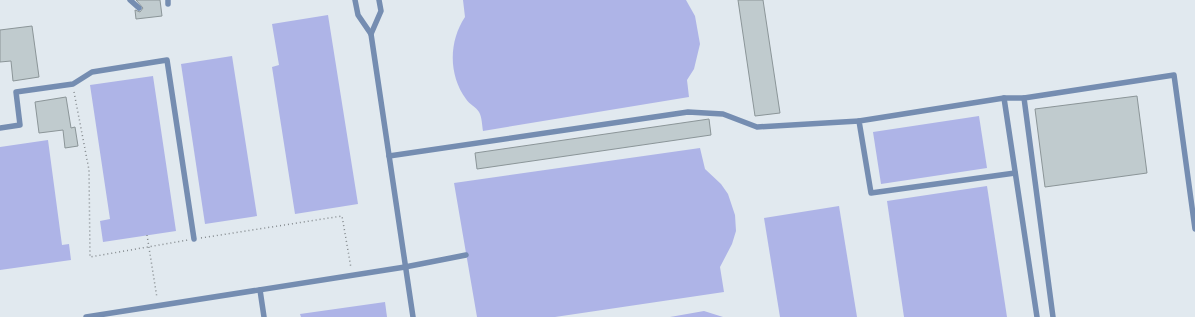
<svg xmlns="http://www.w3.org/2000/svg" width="1195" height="317" viewBox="0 0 1195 317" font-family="'Alegreya Sans',sans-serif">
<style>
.green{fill:#aeb4e7}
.building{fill:#c0cbce;stroke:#8b9598}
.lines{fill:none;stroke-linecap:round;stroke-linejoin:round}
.path{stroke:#83898d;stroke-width:1.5;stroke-dasharray:1 3;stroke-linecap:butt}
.service{stroke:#758db1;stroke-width:5.5}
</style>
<rect width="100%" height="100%" fill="#e1e9ef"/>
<g class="green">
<path d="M463,0h223l9,16 5,28 -6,25 -7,11 2,17 -206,34c-1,-6 -1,-14 -4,-19 -3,-5 -10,-8 -13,-13 -18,-25 -17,-58 -1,-82z"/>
<path d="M328,15l30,189 -63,10 -23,-147 7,-2 -7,-41z"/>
<path d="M232,56l25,160 -52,8 -24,-160z"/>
<path d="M153,76l23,155 -73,11 -3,-21 10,-2 -20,-134z"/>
<path d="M979,116l8,52 -106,16 -8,-52z"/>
<path d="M48,140l14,105 7,-1 2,16 -71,10v-123z"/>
<path d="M700,148l5,21 16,15 7,10 7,21 1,16 -4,13 -12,23 4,25 -169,25h-78l-23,-134z"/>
<path d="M987,186l20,131h-103l-17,-116z"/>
<path d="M839,206l18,111h-77l-16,-99z"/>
<path d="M385,302l2,15h-86l-1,-3z"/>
<path d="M704,311l19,6h-53z"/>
</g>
<g class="building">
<path d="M136,0h24l2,16 -26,3 -1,-9 5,2 3,-4z"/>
<path d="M738,0h25l17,113 -25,3z"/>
<path d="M32,26l7,51 -26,4 -2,-20 -11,1v-32z"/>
<path d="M1137,96l10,77 -102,14 -10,-78z"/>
<path d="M66,97l5,31 4,-1 3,19 -13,2 -2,-18 -24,3 -4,-31z"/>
<path d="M709,119l2,16 -234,34 -2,-16z"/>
</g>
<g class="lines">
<g class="path">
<path d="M74,92l15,78 1,87 98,-17"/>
<path d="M147,235l10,63"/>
<path d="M201,238l141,-22 9,52"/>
</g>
<g class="service">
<path d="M130,0l9,8"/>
<path d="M355,0l3,15 13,19 42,283"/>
<path d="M168,4v-4"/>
<path d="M371,34l10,-23 -2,-11"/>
<path d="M1004,98l33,219"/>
<path d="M0,128l20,-3 -4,-33 57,-8 19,-12 75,-12 27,179"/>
<path d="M389,156l299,-44 35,2 34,13 102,-6"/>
<path d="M1015,173l-144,20 -12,-72 145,-23h20"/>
<path d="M260,290l4,27"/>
<path d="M86,317l319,-50 61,-12"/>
<path d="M1053,317l-29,-219 150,-23 21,154"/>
</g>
</g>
</svg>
